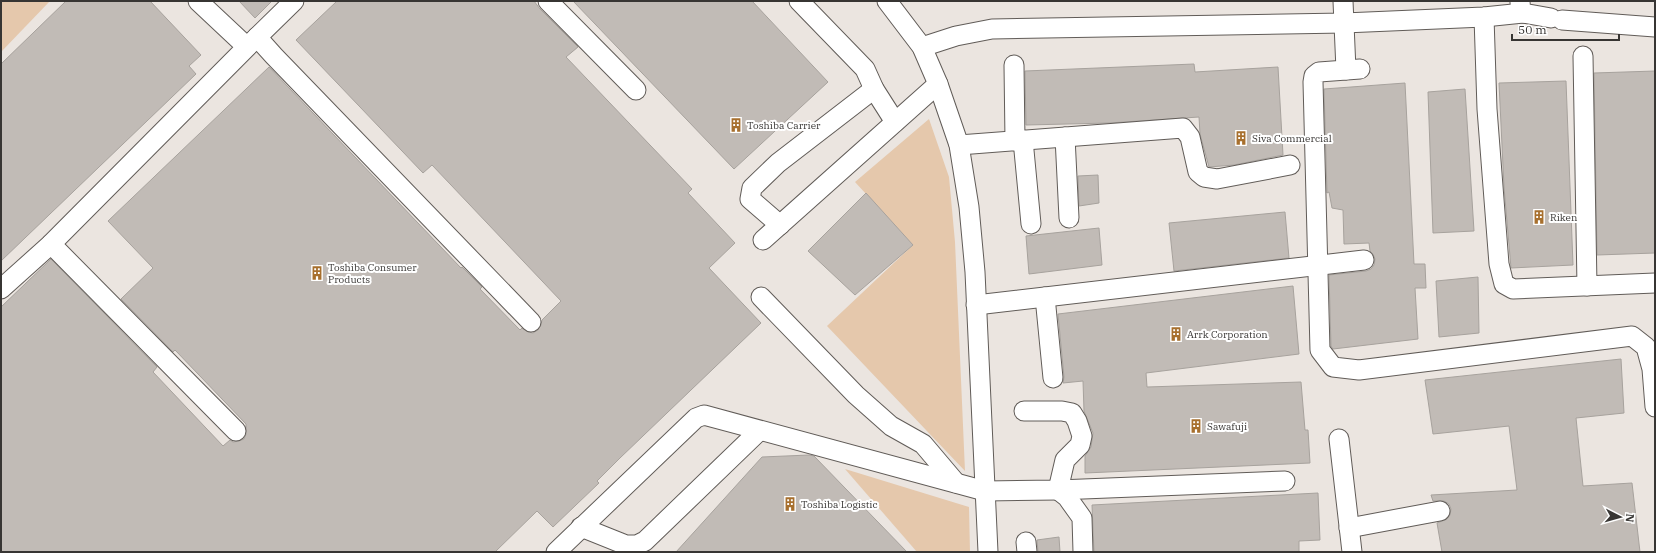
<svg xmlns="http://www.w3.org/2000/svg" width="1656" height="553" viewBox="0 0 1656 553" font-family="'IBM Plex Serif',serif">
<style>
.green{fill:#e5c8ac}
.building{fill:#c1bbb6;stroke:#a7a29d}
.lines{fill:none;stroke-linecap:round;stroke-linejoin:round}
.minor-casing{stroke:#615c58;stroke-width:21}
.minor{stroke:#fff;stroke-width:19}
.labels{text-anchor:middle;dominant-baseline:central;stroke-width:4;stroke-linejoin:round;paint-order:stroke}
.poi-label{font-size:10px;fill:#373533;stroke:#fff;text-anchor:start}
</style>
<rect width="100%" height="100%" fill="#ebe5e0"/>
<g class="green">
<path d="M1,1h49l-49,51z"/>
<path d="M929,119l20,58 6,65 10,229 -138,-145 86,-81 -58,-63z"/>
<path d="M845,469l124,38 1,45h-53z"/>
</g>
<g class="building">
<path d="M66,1h84l51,54 -12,11 7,8 -195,187v-197z"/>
<path d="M239,1h33l-17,17z"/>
<path d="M337,1h197l6,8 38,38 -12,10 126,132 -4,4 47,50 -26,25 52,55 -141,135 -23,23 2,2 -46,44 -16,-16 -42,41h-494v-245l50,-48 106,108 -4,5 70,74 7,-6 3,2 6,-1 5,-2 2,-5v-10l-71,-74 -2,2 -52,-53 32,-31 -45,-47 161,-154 192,201 1,-1 20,20 -2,2 40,41 2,-2 6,4 5,1 5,-3 3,-5 1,-5 19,-19 -129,-136 -9,8 -127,-133z"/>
<path d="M573,1h179l76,81 -94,87z"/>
<path d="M1194,64l1,8 83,-5 5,88 -49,10 -25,2 -9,-33 -1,-17 -90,6 -83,2 -1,-54z"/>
<path d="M1655,71v182l-58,2 -3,-182z"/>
<path d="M1566,81l7,184 -62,3 -7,-81 -5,-104z"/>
<path d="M1405,83l9,181h11l1,24h-11l3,51 -85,10 -2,-3 -2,-71 37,-4 5,-2 3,-4 1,-6 -2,-5 -3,-3 -1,-8 -25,1 -1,-34 -11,-2 -3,-16 -2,1 -3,-104z"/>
<path d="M1465,89l9,142 -41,2 -5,-141z"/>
<path d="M1098,175l1,28 -20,3 -1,-30z"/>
<path d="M866,193l47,52 -58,50 -47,-44z"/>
<path d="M1285,212l4,46 -115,13 -5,-48z"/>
<path d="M1099,228l3,37 -73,9 -3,-38z"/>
<path d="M1478,277l1,56 -40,4 -3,-56z"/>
<path d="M1293,286l6,68 -153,19 1,14 154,-5 4,48h3l2,33 -225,10v-17l6,-9 2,-14 -9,-22 -1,-30 -20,2 1,-6 -6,-63z"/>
<path d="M1621,359l3,54 -48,5 7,68 49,-3 8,69h-198l-5,-29 10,-4 3,-4 1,-6 -2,-5 -5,-3h-11l-2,-6 86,-5 -8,-64 -76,8 -8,-54z"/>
<path d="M809,455l5,1 93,96h-231l86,-95z"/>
<path d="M1318,493l2,47 -21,1v11h-205l-2,-47z"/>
<path d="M1059,537l1,15h-22l-1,-12z"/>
</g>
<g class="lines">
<defs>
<g id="minor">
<path d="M548,1l88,89"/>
<path d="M799,1l66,68 9,20 21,33"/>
<path d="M887,1l35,46 16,37 21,61 10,62 6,65 13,280"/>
<path d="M1343,1l3,69"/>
<path d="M1520,2l1,10 2,1 28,5"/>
<path d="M1484,17l3,92 12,155 5,20 9,5 142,-6"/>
<path d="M1562,20l93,7"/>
<path d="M257,37l17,19 257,266"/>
<path d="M249,45l45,-44"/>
<path d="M922,47l34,-11 36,-7 352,-6 140,-6 39,-4"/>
<path d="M1583,56l4,230"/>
<path d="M1014,65l1,76"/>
<path d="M1360,69l-41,3 -5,4 -1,6 7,268 13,17 26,3 273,-34 14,11 6,22 3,38"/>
<path d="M1065,137l4,81"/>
<path d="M1023,140l8,84"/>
<path d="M959,145l224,-17 7,9 8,35 6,5 13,2 73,-14"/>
<path d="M780,225l-30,-26 2,-11 26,-25 96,-74"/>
<path d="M763,240l175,-156"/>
<path d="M51,244l185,187"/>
<path d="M1,289l50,-45 196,-197 -49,-46"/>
<path d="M761,297l95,98 35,31 32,18 33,39"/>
<path d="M1045,297l8,81"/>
<path d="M976,305l388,-45"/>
<path d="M1024,411h38l10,2 5,8 5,15 -2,9 -15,15 -7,30 9,7 15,21 1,34"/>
<path d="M1339,439l13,113"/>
<path d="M581,527l45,18h11l8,-4 114,-110"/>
<path d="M1349,528l91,-17"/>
<path d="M1026,542l1,10"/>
<path d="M556,552l140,-134 8,-3 281,76 73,-1 227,-9"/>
</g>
</defs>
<use href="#minor" class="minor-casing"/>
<use href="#minor" class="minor"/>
</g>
<defs>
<symbol id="building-bare" viewBox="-9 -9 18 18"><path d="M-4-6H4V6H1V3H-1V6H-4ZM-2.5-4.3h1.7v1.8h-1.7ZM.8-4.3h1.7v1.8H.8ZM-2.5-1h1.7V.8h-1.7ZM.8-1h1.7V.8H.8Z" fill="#a76f2d" stroke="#fff" stroke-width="2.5" paint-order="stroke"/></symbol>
</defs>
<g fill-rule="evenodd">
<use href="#building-bare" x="726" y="115" width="20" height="20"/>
<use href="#building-bare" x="1231" y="128" width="20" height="20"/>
<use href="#building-bare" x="1529" y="207" width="20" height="20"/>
<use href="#building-bare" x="307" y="263" width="20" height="20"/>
<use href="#building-bare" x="1166" y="324" width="20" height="20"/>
<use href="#building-bare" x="1186" y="416" width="20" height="20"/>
<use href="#building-bare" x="780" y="494" width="20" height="20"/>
</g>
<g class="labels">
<g class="poi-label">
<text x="747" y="125">Toshiba Carrier</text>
<text x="1252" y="138">Siva Commercial</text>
<text x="1550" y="217">Riken</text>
<text x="328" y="267">Toshiba Consumer<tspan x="328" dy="12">Products</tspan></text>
<text x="1187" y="334">Arrk Corporation</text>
<text x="1207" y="426">Sawafuji</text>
<text x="801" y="504">Toshiba Logistic</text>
</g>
</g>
<rect width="1656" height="553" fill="none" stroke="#373533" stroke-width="4"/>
<g transform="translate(1620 517) rotate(96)" stroke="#ffffff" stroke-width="3" paint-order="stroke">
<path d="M0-3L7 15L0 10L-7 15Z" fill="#373533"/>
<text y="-6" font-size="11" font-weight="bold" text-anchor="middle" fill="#373533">N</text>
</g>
<path d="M1512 34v6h107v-6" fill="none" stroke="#373533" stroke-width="2"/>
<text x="1518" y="34" font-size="12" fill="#373533" stroke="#ffffff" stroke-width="3" paint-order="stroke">50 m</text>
</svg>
